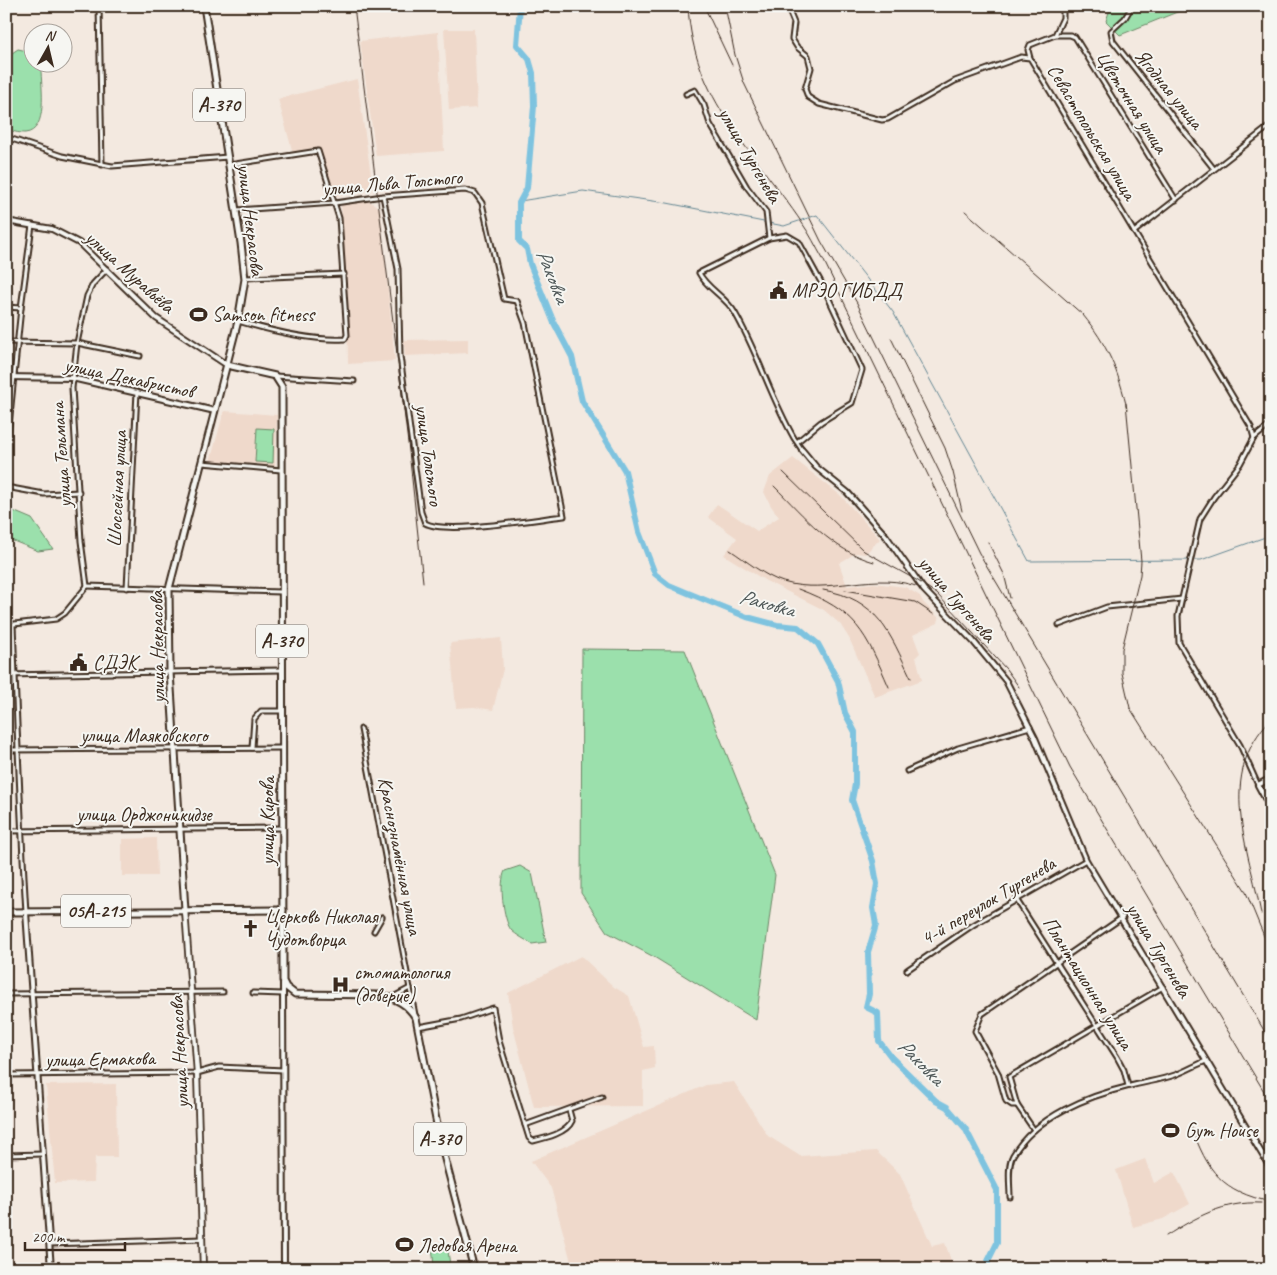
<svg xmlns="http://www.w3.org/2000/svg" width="1277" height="1275" viewBox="0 0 1277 1275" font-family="Caveat,sans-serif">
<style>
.built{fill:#efd9cb}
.green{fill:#9be0ac;stroke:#6b8565}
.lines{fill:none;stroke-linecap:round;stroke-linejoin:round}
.stream{stroke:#638692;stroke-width:1}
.river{stroke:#7ec3df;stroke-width:6}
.street-casing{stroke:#3b2a1e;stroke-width:7}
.secondary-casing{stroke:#3b2a1e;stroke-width:8}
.primary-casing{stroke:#3b2a1e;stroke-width:8}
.highway-casing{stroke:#3b2a1e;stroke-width:9}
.street{stroke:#f6f6f2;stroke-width:3}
.secondary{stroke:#f6f6f2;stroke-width:4}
.primary{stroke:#f6f6f2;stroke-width:4.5}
.highway{stroke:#f6f6f2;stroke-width:5}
.rail{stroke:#3b2a1e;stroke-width:1}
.labels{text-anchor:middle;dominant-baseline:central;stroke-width:4;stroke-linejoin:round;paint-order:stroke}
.shield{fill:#f6f6f2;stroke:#73675e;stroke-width:1}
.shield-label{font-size:19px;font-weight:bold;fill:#3b2a1e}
.street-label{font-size:20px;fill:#3b2a1e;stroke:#f6f6f2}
.poi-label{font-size:20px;fill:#3b2a1e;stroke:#f6f6f2;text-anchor:start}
.water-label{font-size:21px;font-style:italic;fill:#4f5858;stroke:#f6f6f2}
</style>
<rect width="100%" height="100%" fill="#f3e9e0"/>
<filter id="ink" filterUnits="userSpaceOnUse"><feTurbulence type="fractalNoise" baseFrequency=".02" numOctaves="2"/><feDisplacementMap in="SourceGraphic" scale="10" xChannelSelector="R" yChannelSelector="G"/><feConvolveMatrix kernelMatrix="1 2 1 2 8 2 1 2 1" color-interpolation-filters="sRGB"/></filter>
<g filter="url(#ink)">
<g class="built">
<path d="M444,29h30l3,79 -28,2z"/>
<path d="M438,32l6,119 -68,5 -16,-115z"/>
<path d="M357,79l16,110 -44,8 -12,-44 -23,4 -16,-58z"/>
<path d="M369,201l11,7 15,153 -47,3 -1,-58 -6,-101z"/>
<path d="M468,339v14l-63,3 -1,-16z"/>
<path d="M224,411l53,4 -2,51 -65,-4z"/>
<path d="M793,458l47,37 40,44 -15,15 -9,-1 -17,10 8,23 27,-3 31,4 15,9 3,6 16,16 -1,5 -25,12 7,18 -4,4 6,23 -47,17 -26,-59 -9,-14 -16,-14 -58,-29 -42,-26 13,-17 -29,-21 9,-13 40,27 22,-14 -8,-11 -7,-14 6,-16z"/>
<path d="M501,638l2,31 -10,41 -19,-3 -18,1 -6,-65z"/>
<path d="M156,838l1,38h-35v-37z"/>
<path d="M581,956l33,31 15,9 15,51 10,-1 1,22 -12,3v35l-109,1 -21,-80 -5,-34z"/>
<path d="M734,1082l34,54 32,20 76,-5 24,23 32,72 13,-3 9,26h-381l-22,-81 -20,-27 175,-76z"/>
<path d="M116,1084l1,73h-22l-1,25 -39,1 -9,-98z"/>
<path d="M1145,1159l9,24 20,-11 16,32 -27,15 -30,8 -17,-57z"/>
</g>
<g class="green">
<path d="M1111,6h81l-72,29 -14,-14z"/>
<path d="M18,49l14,3v10l7,1 2,6c0,17 8,62 -16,64 -7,0 -13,-1 -19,-6v-70z"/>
<path d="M257,428l17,1 -1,34 -18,-1z"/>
<path d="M6,508l26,11 21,30 -15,2 -32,-13z"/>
<path d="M582,649l103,1 90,225 -19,145 -102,-63 -47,-25 -26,-39z"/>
<path d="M520,866l12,7 14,69 -14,2c-6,-4 -16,-9 -21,-14 -8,-11 -12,-48 -6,-59z"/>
<path d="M438,1244l2,6v-6h7l3,21 -16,2 -2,-22z"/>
</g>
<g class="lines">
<path class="stream" d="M520,201l63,-10 84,12 117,23 33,-11 76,97 136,249 172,-1 70,-25"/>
<path class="river" d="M520,6l-3,39 12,14 4,14 1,33 -7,82 -8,15v38l8,8 3,15 24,59 18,34 10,44 43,70 14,61 16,42 14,11 19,8 59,24 30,8 21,2 20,17 20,37 7,32 10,19v52l-3,16 21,61 4,23 -4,24 3,17 -8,27 1,42 -3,13 12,6 1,28 13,17 44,43 11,6 18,21 32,62v53l-9,18v8"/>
<defs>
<g id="street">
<path d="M99,6l3,159"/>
<path d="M787,6l7,17 -2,16 5,8 11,9 3,12 -6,21 3,8 11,7 63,16 6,-1 67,-38 66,-24 9,1 221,369 3,11"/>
<path d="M1132,6l-7,12 -14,13 2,10 101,128"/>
<path d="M1268,6l3,5"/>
<path d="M1055,35h15l5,2 101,163"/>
<path d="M1030,58l-2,-8 2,-5 25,-10 8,-17v-12"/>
<path d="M686,94l9,-4 9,15 6,19 19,32 18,31 19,25 3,26"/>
<path d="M6,137l56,19 50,10 116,-9"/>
<path d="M229,165l89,-14 21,67 8,117 -2,4c-35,2 -74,-8 -107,-18"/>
<path d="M236,210l99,-7 48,-7 82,-6 10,3 7,10 22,96 13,2 8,22 39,193c-28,3 -118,19 -139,7l-4,-11 -21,-156 -2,-87 -15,-73"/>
<path d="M1134,232l137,-107"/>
<path d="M245,278l99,-4"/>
<path d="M6,307l15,1"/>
<path d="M6,342l71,1 63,13"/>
<path d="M275,376l79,5"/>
<path d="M797,442l24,-20 31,-19 10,-33 -40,-86 -23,-42 -12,-7 -18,3 -70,35c8,16 27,24 36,40 23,40 36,85 59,125l8,12"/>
<path d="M6,454l15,-146 11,-83"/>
<path d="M202,463l79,7"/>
<path d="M6,487l38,7 35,-2"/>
<path d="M87,586l-6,-45 -9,-153 5,-45 10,-47 6,-12 14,-15"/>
<path d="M87,586l194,6"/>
<path d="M127,588l10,-196"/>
<path d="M6,625l50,-6 9,-6 22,-27"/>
<path d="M8,625l4,46"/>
<path d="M13,625c4,95 7,191 13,287"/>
<path d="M1059,625l48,-18 75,-8"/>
<path d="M6,675l276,-5"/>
<path d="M361,729l54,286"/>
<path d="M252,748l2,-29 7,-8h21"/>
<path d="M6,750l276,-2"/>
<path d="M907,771l51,-23 72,-21"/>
<path d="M1258,785l-18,-40 -61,-102 -1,-27 22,-97 14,-22 26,-33 14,-26 17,-14"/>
<path d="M6,831l276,-3"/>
<path d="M1016,899l101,158 7,13 4,16"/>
<path d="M374,931l8,-14"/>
<path d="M907,970l66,-45 113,-65"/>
<path d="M253,993l30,1"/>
<path d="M6,994l217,-2"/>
<path d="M391,998l19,-10"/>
<path d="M418,1027l43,-8 32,-11 6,33 30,97 4,3c13,-3 34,-8 39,-20l-3,-11"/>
<path d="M6,1075l191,-2 22,-6 64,3"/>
<path d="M1017,1105l-8,-28 154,-90"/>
<path d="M525,1125l77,-28"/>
<path d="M1034,1130l-17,-25h-5l-6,-4 -8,-28 -23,-42 7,-17 141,-97"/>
<path d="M6,1155l37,-1"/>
<path d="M1010,1197c0,-12 -3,-31 3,-42 23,-39 75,-59 117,-69 15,-4 31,-6 45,-11 11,-4 21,-10 31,-14"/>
<path d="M50,1244l152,-5"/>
</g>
<g id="secondary">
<path d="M6,221l46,8 27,14 77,75 71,47"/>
<path d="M6,377l66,1 143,33"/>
<path d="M802,450l14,17 31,25 39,44 38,54 49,51 33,40 29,57 51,122 185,309"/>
<path d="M1271,778l-13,7 13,24"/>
<path d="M26,912l25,357"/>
<path d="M283,984l1,285"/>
</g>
<path id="primary" d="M185,910l12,163 6,196"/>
<g id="highway">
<path d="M227,365l48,11 7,11 1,594 3,6 9,7 86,1c16,4 26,9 35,23l24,122 34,129"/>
<path d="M185,910l-15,-238 -1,-83 69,-268 7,-42 -4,-36 -37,-237"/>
<path d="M6,912l277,-2"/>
</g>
</defs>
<use href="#street" class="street-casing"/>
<use href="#secondary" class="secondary-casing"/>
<use href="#primary" class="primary-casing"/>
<use href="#highway" class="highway-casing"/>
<use href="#street" class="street"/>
<use href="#secondary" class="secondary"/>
<use href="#primary" class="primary"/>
<use href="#highway" class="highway"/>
<g class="rail">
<path d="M354,6l55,445 14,131"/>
<path d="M688,6c5,94 65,144 114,217 8,11 14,24 21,36l247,508 201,336"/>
<path d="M704,6l28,59"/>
<path d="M725,6l10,49 9,28 77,158 36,62 122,250 292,489"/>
<path d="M965,211l118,104c24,29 36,57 44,94"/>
<path d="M891,338l54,110 8,24 9,39"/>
<path d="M1126,403l15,158 -1,14 -18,74v24l8,35 115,182 26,63"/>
<path d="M783,472l81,79 54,30 19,13 69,75 13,18"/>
<path d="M774,486c31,31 57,64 100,76"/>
<path d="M988,542l16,32 6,24"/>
<path d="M730,550c17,11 34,26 53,32 46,14 93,-13 138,6"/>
<path d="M798,589c59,22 67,43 91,98"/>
<path d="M823,590c55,9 66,42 88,88"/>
<path d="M845,590l70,12 18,12"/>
<path d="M1261,914c-12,-67 -46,-138 10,-195"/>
<path d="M1191,1126c17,46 30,65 80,76"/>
<path d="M1166,1236c30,-19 58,-35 95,-33"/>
</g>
</g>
</g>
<defs>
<symbol id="civic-bare" viewBox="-9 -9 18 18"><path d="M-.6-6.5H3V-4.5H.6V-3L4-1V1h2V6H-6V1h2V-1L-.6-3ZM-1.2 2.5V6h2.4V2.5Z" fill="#3b2a1e" stroke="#f6f6f2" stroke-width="2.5" paint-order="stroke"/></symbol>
<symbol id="stadium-bare" viewBox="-9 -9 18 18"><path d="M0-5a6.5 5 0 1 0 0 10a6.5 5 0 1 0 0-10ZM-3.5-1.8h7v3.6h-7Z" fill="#3b2a1e" stroke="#f6f6f2" stroke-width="2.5" paint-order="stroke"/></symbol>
<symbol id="church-bare" viewBox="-9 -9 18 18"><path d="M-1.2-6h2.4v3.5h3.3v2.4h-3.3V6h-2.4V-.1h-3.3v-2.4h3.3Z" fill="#3b2a1e" stroke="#f6f6f2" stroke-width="2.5" paint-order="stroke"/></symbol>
<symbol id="hospital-bare" viewBox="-9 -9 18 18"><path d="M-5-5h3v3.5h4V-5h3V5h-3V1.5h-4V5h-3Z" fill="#3b2a1e" stroke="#f6f6f2" stroke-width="2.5" paint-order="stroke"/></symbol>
</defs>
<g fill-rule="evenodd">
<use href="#civic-bare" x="766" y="278" width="25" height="25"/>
<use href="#stadium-bare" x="186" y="302" width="25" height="25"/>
<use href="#civic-bare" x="66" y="650" width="25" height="25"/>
<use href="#church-bare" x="238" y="916" width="25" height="25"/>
<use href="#hospital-bare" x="328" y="972" width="25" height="25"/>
<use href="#stadium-bare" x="1158" y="1118" width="25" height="25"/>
<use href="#stadium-bare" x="392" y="1232" width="25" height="25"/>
</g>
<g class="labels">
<g class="shield">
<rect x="193" y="88.5" width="52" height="33" rx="4"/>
<rect x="256" y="624.5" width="52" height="33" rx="4"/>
<rect x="61" y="894.5" width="70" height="33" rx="4"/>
<rect x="414" y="1122.5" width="52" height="33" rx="4"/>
</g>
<g class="shield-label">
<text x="219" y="105">А-370</text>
<text x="282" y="641">А-370</text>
<text x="96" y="911">05А-215</text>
<text x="440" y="1139">А-370</text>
</g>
<g class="street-label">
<text transform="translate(1169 89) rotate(51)">Ягодная улица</text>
<text transform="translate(1132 102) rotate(58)">Цветочная улица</text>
<text transform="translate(1092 132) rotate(59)">Севастопольская улица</text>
<text transform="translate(750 155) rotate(60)">улица Тургенева</text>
<text transform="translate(392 183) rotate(-5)">улица Льва Толстого</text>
<text transform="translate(251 220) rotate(83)">улица Некрасова</text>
<text transform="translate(130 272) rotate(42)">улица Муравьёва</text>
<text transform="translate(129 378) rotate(12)">улица Декабристов</text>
<text transform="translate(61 455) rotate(-94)">улица Тельмана</text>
<text transform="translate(429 455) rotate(82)">улица Толстого</text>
<text transform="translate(117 489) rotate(-87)">Шоссейная улица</text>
<text transform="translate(957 599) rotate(49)">улица Тургенева</text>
<text transform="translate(157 647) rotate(-91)">улица Некрасова</text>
<text x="144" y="735">улица Маяковского</text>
<text x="144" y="814">улица Орджоникидзе</text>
<text transform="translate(267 821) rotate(-90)">улица Кирова</text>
<text transform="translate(400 856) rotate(79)">Краснознамённая улица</text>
<text transform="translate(988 901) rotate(-31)">4-й переулок Тургенева</text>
<text transform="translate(1159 950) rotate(59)">улица Тургенева</text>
<text transform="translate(1088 983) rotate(58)">Плантационная улица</text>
<text transform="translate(179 1052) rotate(-93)">улица Некрасова</text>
<text transform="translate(100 1059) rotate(-1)">улица Ермакова</text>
</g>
<g class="poi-label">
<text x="792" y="290">МРЭО ГИБДД</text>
<text x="212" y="314">Samson fitness</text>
<text x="93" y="662">СДЭК</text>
<text x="265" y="916">Церковь Николая<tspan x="265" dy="23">Чудотворца</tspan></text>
<text x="354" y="972">стоматология<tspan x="354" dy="23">(доверие)</tspan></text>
<text x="1185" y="1130">Gym House</text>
<text x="418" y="1245">Ледовая Арена</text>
</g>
<g class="water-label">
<text transform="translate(553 276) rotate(68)">Раковка</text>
<text transform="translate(767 603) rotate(15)">Раковка</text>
<text transform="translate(921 1062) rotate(45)">Раковка</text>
</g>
</g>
<rect width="1277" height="1275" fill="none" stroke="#f6f6f2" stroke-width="25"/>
<rect x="12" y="12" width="1252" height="1250" fill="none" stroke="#3b2a1e" stroke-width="2" filter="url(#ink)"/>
<g transform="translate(48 48) rotate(8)"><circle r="24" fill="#f6f6f2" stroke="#aba49d"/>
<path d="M0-4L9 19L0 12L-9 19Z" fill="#3b2a1e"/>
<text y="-8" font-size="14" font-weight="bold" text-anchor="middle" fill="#3b2a1e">N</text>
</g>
<path d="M25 1242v8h100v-8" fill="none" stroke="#3b2a1e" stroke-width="2.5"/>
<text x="32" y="1242" font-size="15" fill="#3b2a1e" stroke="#f6f6f2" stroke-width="4" paint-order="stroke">200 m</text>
</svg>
